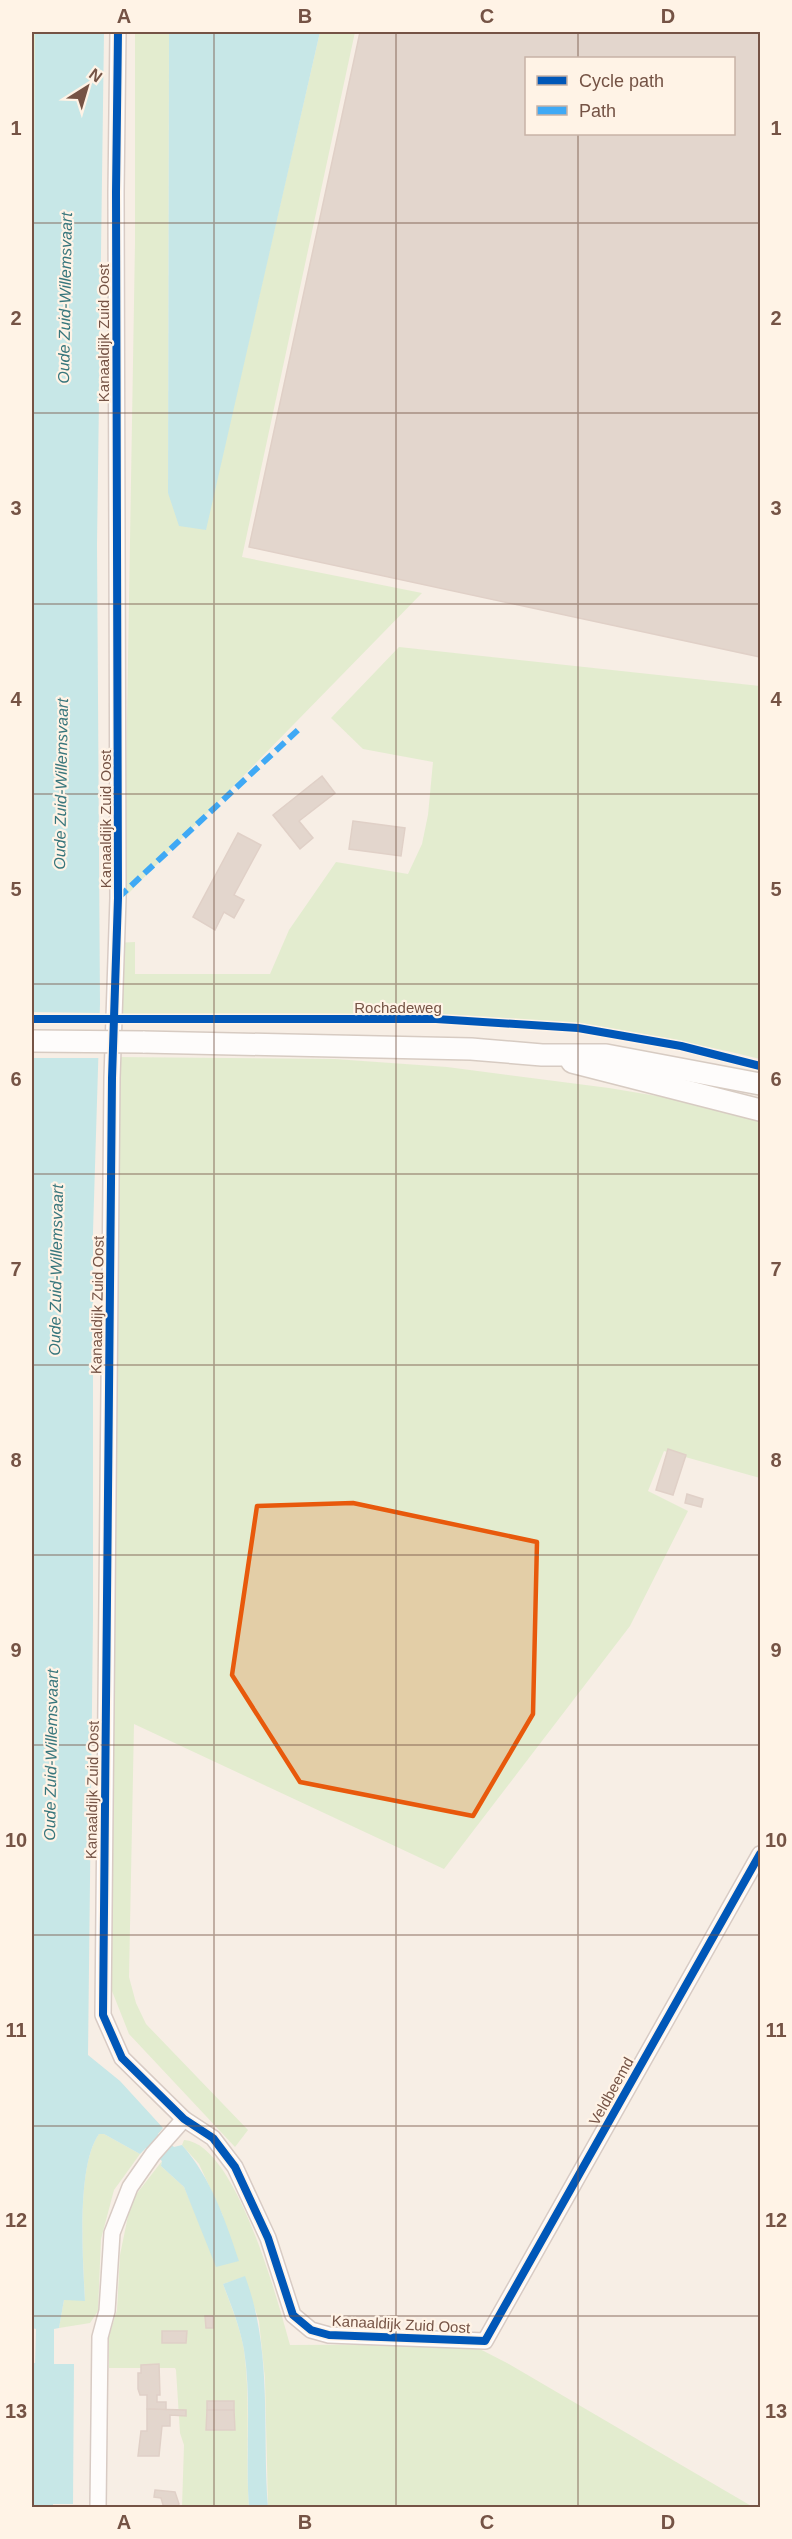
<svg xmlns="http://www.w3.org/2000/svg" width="792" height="2539" viewBox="0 0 792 2539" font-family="Arial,sans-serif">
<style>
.green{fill:#e3eccf}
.water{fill:#c7e7e7}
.pier{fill:#f7eee5}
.building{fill:#e3d6cd;stroke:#e0d0c7;stroke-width:1.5;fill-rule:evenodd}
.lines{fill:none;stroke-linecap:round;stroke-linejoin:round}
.minor-casing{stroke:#d8cbc4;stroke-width:18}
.secondary-casing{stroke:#d7cbc2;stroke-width:24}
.minor{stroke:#fefcfb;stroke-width:15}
.secondary{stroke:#fefcfb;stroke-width:21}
.secondary-bridge-casing{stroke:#d7cbc2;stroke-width:24;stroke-linecap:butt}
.secondary-bridge{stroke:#fefcfb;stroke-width:21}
.quiet{stroke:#3fa9f5;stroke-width:6;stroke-dasharray:12 6;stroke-linecap:butt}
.cycleway-casing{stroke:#fff3e6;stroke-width:11}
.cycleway{stroke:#0057b8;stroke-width:8}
.marked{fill:#e8590c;fill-opacity:0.2;stroke:#e8590c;stroke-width:4.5;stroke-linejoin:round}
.grid{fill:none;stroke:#755345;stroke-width:1.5;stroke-opacity:0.55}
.labels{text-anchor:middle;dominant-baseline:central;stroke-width:4.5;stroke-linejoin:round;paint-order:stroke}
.street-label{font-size:15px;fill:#755345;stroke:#fff3e6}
.water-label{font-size:16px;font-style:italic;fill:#38767c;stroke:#fff3e6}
.neatline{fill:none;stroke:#755345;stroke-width:2}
.grid-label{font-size:20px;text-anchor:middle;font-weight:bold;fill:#755345}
</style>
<rect width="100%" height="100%" fill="#f7eee5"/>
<g class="green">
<path d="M32,32h3l-3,572z"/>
<path d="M135,32h34l-1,461 37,37 115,-498h35l-113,525 180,36 -298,305 11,-655z"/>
<path d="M399,647l361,39v373c-209,-54 -430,-45 -645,-45l1,-71 19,-1v32h135l19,-44 47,-68 72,12 14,-30 6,-29 5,-53 -70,-13 -32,-31z"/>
<path d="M114,1057l221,2 112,8 162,21 78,13 73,19v358l-96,-27 -16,40 40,20 -58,115 -186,243 -310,-145 -5,253 7,26 10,21 102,106 -13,17 -106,-113 -17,-43z"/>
<path d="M99,2134h5l36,20 -26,36 -13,49 -3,72 -8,12 -31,5 5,-28h21c-2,-40 -9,-134 14,-166z"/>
<path d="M184,2140c52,3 94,162 106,205l180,-1 37,19 246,144h-485l-3,-128 -6,-58 -15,-44 -21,7c8,22 17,43 21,66 7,52 1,105 5,157h-67l2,-62 -4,-12 -4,-63 -1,-2h-66v-32l8,-26 3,-55 11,-54 31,-40 -1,5 23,21 22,52 17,-23 -24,-52 -17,-19z"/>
</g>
<g class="water">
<path d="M35,32h69l-7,513 3,459 -7,228v387l-5,436 32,26 43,47 -5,6 16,13 8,-2c29,33 43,74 57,116l-23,6 -32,-80 -23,-21 1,-5 -16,-13 -6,6 -36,-20h-5c-23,32 -16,127 -14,167l-21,-1 -5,28 -5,1v35h20l-1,140h-20v3h-19l-2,-4v-140h3l1,-34 -4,-1v-1724z"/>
<path d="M169,32h151l-114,498 -27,-4 -11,-33z"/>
<path d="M245,2276c28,75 17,154 23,231h-19c-4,-52 3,-105 -5,-157 -4,-23 -13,-45 -21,-66z"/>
</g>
<path class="pier" d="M32,1012l71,1 -2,45h-69z"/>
<g class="building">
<path d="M360,32h400v625l-511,-110zM526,58h208v76h-208z"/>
<path d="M322,776l13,17 -36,28 14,17 -13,11 -27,-34z"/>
<path d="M353,821l52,7 -4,28 -52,-7z"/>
<path d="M238,833l23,12 -27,50 10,5 -10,18 -10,-6 -9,18 -22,-13z"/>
<path d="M668,1449l18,6 -13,40 -17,-5z"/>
<path d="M687,1494l16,5 -2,8 -16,-4z"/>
<path d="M205,2316h8v12h-7z"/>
<path d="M162,2331h25l-1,12h-24z"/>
<path d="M159,2364l1,31h-3v7h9v8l-19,-1v-14h-7l-2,-6v-16h3v-8z"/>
<rect x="207" y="2401" width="27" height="9"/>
<path d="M147,2409l39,1v6l-16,-1v11h-8l-3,30h-21l3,-25h6z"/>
<path d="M207,2410h27l1,20h-29z"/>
<path d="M155,2490l20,2 4,12 -2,4h-13l-3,-10 -7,-1z"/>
</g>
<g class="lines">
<defs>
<g id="minor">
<path d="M118,32l-2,160 2,706 -6,180 -9,937 19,43 62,61 29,19 22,29 33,71 25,77 18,15 18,5 156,6 275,-487"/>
<path d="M98,2508l2,-171 7,-26 5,-78 18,-46 23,-33 31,-35"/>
</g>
<g id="secondary">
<path d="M143,1042l328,7 71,6h64l154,29"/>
<path d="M572,1062l188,48"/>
</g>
</defs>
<use href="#minor" class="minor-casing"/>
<use href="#secondary" class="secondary-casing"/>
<use href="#minor" class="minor"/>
<use href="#secondary" class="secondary"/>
<defs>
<path id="secondary-bridge" d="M32,1041l111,1"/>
</defs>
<use href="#secondary-bridge" class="secondary-bridge-casing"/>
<use href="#secondary-bridge" class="secondary-bridge"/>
<path class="quiet" d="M118,898l181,-169"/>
<defs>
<g id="cycleway">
<path d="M118,32l-2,160 2,706 -6,180 -9,937 19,43 62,61 29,19 22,29 33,71 25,77 18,15 18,5 156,6 275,-487"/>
<path d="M32,1019h404l142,9 103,18 79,20"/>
</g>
</defs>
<use href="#cycleway" class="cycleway-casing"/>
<use href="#cycleway" class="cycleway"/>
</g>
<path class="marked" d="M353,1503l184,39 -4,172 -60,102 -173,-34 -68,-107 25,-169z"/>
<path class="grid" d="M214,32v2476M396,32v2476M578,32v26M578,134v2374M32,223h728M32,413h728M32,604h728M32,794h728M32,984h728M32,1174h728M32,1365h728M32,1555h728M32,1745h728M32,1935h728M32,2126h728M32,2316h728"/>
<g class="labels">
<g class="street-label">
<text transform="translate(103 333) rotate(-90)">Kanaaldijk Zuid Oost</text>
<text transform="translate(105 819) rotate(-90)">Kanaaldijk Zuid Oost</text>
<text x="398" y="1007">Rochadeweg</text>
<text transform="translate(97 1305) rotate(-89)">Kanaaldijk Zuid Oost</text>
<text transform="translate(92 1790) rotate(-89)">Kanaaldijk Zuid Oost</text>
<text transform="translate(611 2091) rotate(-61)">Veldbeemd</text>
<text transform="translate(401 2324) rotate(3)">Kanaaldijk Zuid Oost</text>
</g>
<g class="water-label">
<text transform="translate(65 298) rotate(-89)">Oude Zuid-Willemsvaart</text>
<text transform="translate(61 784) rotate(-89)">Oude Zuid-Willemsvaart</text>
<text transform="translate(56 1270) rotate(-89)">Oude Zuid-Willemsvaart</text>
<text transform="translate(51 1755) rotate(-89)">Oude Zuid-Willemsvaart</text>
</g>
</g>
<rect width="792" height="2539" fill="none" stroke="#fff3e6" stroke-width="66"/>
<rect x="525" y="57" width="210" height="78" fill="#fff3e6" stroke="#c8b3a6" stroke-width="1.5"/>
<rect x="537" y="76" width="30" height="9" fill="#0057b8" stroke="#c8b3a6" stroke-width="1.5"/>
<text x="579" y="87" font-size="18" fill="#755345">Cycle path</text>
<rect x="537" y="106" width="30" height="9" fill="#3fa9f5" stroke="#c8b3a6" stroke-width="1.5"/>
<text x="579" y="117" font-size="18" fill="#755345">Path</text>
<g transform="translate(87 87) rotate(37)" stroke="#fff3e6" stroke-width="4.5" paint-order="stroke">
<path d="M0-4.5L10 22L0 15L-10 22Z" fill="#755345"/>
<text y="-9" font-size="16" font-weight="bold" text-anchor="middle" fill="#755345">N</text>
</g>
<rect x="33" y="33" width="726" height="2473" class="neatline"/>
<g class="grid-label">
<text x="124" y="23">A</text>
<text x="305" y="23">B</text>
<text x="487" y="23">C</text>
<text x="668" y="23">D</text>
<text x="16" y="135">1</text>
<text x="776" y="135">1</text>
<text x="16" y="325">2</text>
<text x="776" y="325">2</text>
<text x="16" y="515">3</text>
<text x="776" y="515">3</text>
<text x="16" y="706">4</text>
<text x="776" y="706">4</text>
<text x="16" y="896">5</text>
<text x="776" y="896">5</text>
<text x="16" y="1086">6</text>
<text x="776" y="1086">6</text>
<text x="16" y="1276">7</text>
<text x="776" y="1276">7</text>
<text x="16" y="1467">8</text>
<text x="776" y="1467">8</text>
<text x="16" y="1657">9</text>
<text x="776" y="1657">9</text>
<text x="16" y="1847">10</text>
<text x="776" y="1847">10</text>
<text x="16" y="2037">11</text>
<text x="776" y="2037">11</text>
<text x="16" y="2227">12</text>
<text x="776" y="2227">12</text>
<text x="16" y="2418">13</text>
<text x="776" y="2418">13</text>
<text x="124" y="2529">A</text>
<text x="305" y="2529">B</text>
<text x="487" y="2529">C</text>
<text x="668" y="2529">D</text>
</g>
</svg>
